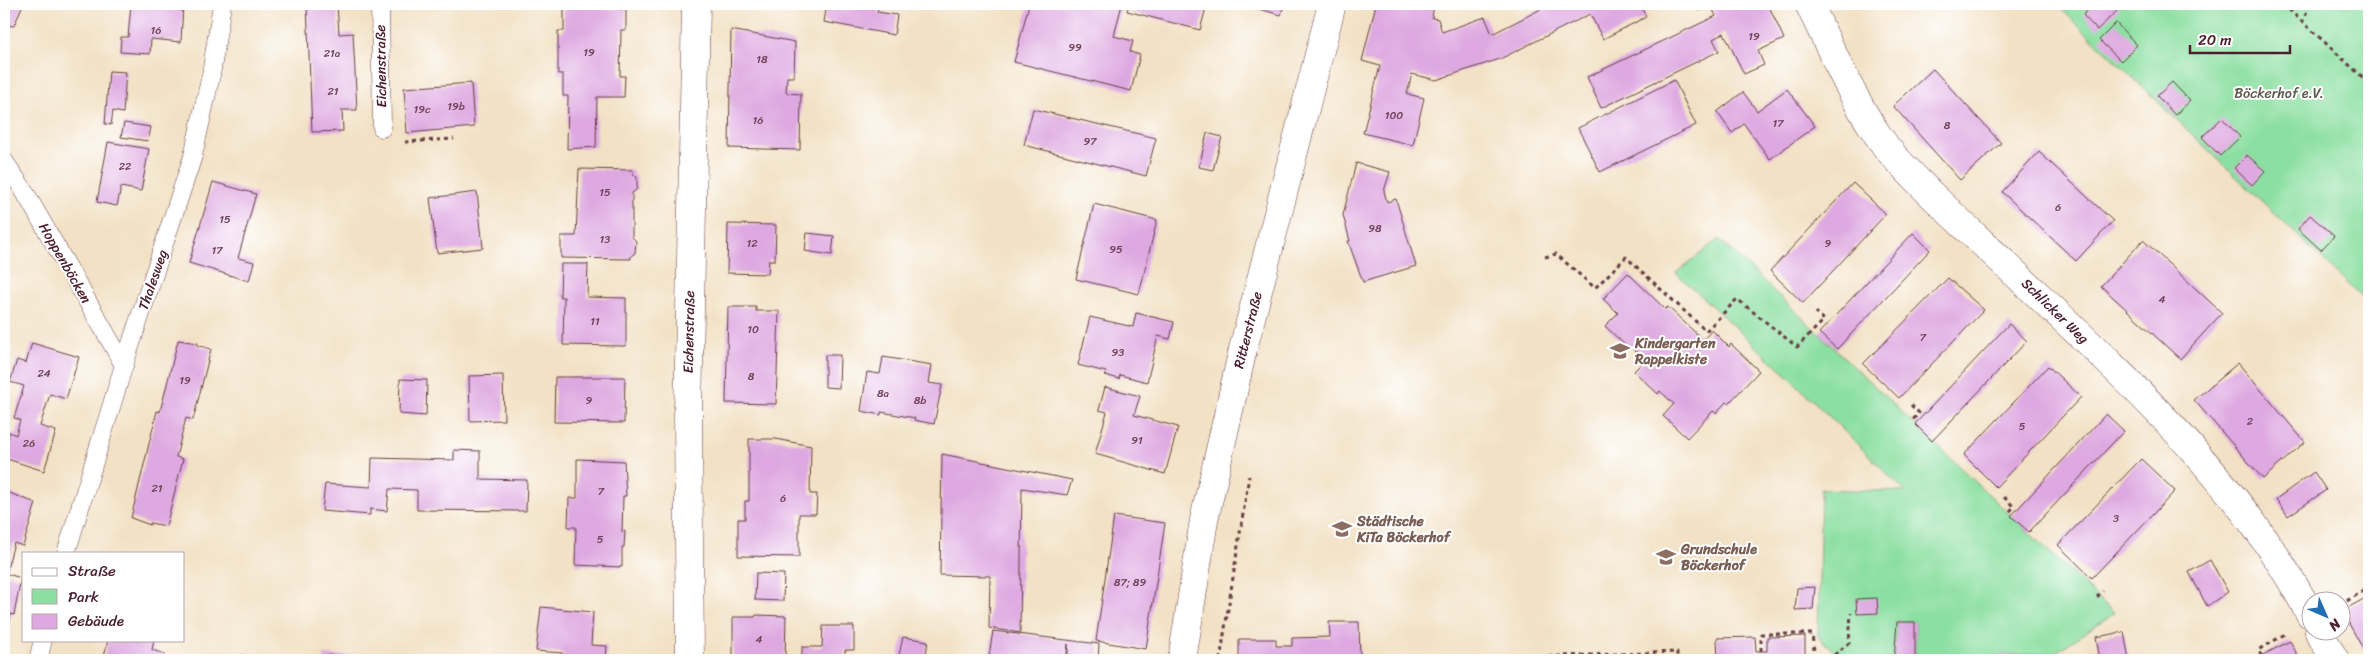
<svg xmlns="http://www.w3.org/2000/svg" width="2373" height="664" viewBox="0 0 2373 664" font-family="Sriracha,sans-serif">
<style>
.green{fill:#8bdfa1;stroke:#6a7f66}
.building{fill:#dea9e1}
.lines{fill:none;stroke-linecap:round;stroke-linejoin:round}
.lane-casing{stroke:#633c42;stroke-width:19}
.street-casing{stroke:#633c42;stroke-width:29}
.secondary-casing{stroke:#633c42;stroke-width:29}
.path{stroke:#633c42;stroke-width:3;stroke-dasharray:4 4;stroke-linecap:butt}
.lane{stroke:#fff;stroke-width:18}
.street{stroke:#fff;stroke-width:28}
.secondary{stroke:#fff;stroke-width:28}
.labels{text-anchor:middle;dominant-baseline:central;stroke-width:4;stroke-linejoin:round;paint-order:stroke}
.number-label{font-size:11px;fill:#6f4258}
.street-label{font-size:14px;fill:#4a1f2b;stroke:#fff}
.park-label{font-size:14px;fill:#5e594e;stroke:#fff}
.education-label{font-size:14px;font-weight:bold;fill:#785e54;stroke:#fff;text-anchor:start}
</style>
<rect width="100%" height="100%" fill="#fff"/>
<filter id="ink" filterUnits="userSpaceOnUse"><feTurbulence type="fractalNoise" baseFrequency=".02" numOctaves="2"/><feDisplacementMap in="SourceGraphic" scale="10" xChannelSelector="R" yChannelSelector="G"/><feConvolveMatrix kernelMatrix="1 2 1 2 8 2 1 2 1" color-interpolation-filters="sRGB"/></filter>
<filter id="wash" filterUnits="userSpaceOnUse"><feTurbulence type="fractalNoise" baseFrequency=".0096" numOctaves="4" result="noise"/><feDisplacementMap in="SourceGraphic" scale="20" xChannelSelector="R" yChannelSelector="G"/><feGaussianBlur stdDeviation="1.12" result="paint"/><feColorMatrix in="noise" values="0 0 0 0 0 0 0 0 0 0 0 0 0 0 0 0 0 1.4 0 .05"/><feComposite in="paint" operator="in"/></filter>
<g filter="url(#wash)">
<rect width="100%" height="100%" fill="#f2e1c4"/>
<g class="green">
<path d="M2056,4h313v300z"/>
<path d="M1719,239l395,374 -61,41 -52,1 -1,5h-85v-38h-18l-3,38h-50l-26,-23 3,-148 85,3 -118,-116 -112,-103z"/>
</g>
<g id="blocks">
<g class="building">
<path d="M4,4h19l-9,22 -10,-1z"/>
<path d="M131,4h52l-2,38 -30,-3 -1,15 -30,-2 1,-15h7z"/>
<path d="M307,4h30l2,30 14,-1 4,77h-15l1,21 -31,1z"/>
<path d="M568,4h28v4l30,1v21h-5l-1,46h5l-1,21h-27l-1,50 -29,2 1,-53h-5v-22h-5v-43h6v-23h4z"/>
<path d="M827,4h52l-2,8 20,3 -3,20 -70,-13z"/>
<path d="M1029,4h93l-8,32 19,5 -3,11 10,3 -9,36 -117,-29z"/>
<path d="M1129,4h78l-7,26 -73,-19z"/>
<path d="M1252,4h32l-3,11 -29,-8z"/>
<path d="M1376,4h58l-2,14 6,1 4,13 43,-15 7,17 59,-30h89l6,13 -43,22 -13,-25 -90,45 -64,21 -24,-6 -5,20 17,4 -11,47 -50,-12 17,-67 -18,-5z"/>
<path d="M1696,4h72l16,35 -26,12 6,14 -20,9 -20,-41 -11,6 6,12 -118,57 -14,-31 129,-61 -5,-10 -12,5z"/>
<path d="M2094,4h22l4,4 -23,22 -14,-15z"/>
<path d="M2116,23l21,22 -16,16 -22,-21z"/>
<path d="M731,30l64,12 -1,35h-7l-1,16 15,1 -1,56 -71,-2z"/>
<path d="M1933,69l68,74 -41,37 -67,-74z"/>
<path d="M109,71l17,1 -3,41 -10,-2 -2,14 -6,-1z"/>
<path d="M1674,80l22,45 -96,47 -22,-44z"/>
<path d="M2172,82l18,19 -15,14 -18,-19z"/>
<path d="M471,83l3,44 -67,6 -3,-45z"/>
<path d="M1787,89l28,37 -45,33 -26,-35 -12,9 -15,-21 26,-20 14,19z"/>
<path d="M1033,109l123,29 -10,38 -122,-31z"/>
<path d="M2222,118l18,19 -20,19 -18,-19z"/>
<path d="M124,123l27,4 -3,14 -27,-4z"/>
<path d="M1207,133l15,4 -9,33 -14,-3z"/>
<path d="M108,142l41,7 -8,42 -20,-4 -4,19 -20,-4z"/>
<path d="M2039,152l74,69 -37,40 -74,-69z"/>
<path d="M2247,155l18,16 -13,14 -18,-17z"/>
<path d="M1356,163l34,9 -6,19 3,11 9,-3 20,67 -53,16 -15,-41h2l-7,-26z"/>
<path d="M579,169l54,1v4l4,3v12l-5,4v44l4,4 -1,12 -4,3v3l-70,-1v-22h15z"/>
<path d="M213,182l43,12 -18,64 16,4 -5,19 -60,-18z"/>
<path d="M1853,183l33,31 -83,89 -33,-32z"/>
<path d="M477,192l6,56 -46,5 -7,-55z"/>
<path d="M1094,204l63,16 -18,74 -63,-15z"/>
<path d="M2310,215l24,21 -13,14 -23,-21z"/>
<path d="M728,224l48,1 -1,35h-6l-1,14 -41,-1z"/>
<path d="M807,233l27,3 -2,19 -27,-4z"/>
<path d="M1913,233l17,17 -93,99 -18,-16z"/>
<path d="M2143,240l79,73 -42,46 -79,-73z"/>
<path d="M561,264h27l-1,33 39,1v48l-63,-1 1,-48h-4z"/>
<path d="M1628,273l37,36 3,-2 35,33 9,-10 17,17 2,-3 28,27 -30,32 -3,-1 -10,11 -3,-2 -26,27 -24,-22 11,-12 -14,-13 -2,3 -24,-23 11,-11 -15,-14 -2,2 -23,-22 13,-13 -15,-14z"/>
<path d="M1948,278l36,32 -85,88 -36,-34z"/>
<path d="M728,307h28v4h23l-3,93 -50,-1z"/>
<path d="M1136,313l38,9 -4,17 -12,-3 -11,46 -27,-7 -1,4 -14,-4 1,-3 -28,-7 12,-48 43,10z"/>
<path d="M2009,324l18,17 -95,100 -17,-17z"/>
<path d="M178,340l20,3 -1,2 14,4 -18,71 -7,-2 -10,39 7,2 -17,67 -16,-3v2l-19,-7 26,-107 3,1z"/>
<path d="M32,343l47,14 -13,42 -16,-5 -10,32 16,5 -12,40 -40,-13 5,-26 7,3 4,-15 -6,-2 10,-32 -14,-4 7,-22 9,3z"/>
<path d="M825,355h15l-1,33 -14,-1z"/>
<path d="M883,357l49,8 -3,18 13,2 -8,39 -20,-4 1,-2 -34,-6v3l-20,-4 6,-39 13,2z"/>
<path d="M2238,363l67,79 -42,37 -69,-79z"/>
<path d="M2048,366l33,31 -85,90 -32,-32z"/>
<path d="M503,375l1,45 -34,1 -1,-45z"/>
<path d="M555,377h70l-1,46 -70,-1z"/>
<path d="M400,379l27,1 -1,36 -27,-2z"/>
<path d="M1105,387l35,9 -6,19 44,12 -13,47 -70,-20 12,-42 -8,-2z"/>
<path d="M2106,414l18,17 -95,101 -18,-16z"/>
<path d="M749,439h27l35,7 -1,48h7l-1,20h-17v43l-61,-1v-37h7v-18h4z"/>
<path d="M454,450l26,1v28l47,1 -1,31 -109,-1v-20l-28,-1 -2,22 -17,-2v6l-48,-4 3,-27 46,3 1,-29 82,2z"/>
<path d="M942,454l130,26 -5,15 -45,-7 -2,145 -31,-5 1,-52 -50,-1z"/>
<path d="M577,459l47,2 2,35h-3l-1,36 3,-1 -1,16h-2v20l-47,-2 1,-38h-8l1,-29h8z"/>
<path d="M2141,459l34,32 -83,87 -34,-33z"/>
<path d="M2314,472l12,18 -38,26 -12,-17z"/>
<path d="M4,491l32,12 -13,43 -9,-3 -8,30 -2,-1z"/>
<path d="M1114,516l51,7 -19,126 -50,-8z"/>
<path d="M2210,560l18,32 -21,14 -18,-34z"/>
<path d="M4,573l17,5 -7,37 -3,-1 -7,29z"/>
<path d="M756,573l28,1 -1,27 -28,-1z"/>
<path d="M1815,587l-2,22 -18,1 2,-22z"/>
<path d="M2369,596v59l-2,1 -25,-45z"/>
<path d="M1877,598l1,15 -21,1 -1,-15z"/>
<path d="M541,607l52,5 -2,33 16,1 -1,14h-45l1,-7 -26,-2z"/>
<path d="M756,615l30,1 -1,44h-52v-43h22z"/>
<path d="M1329,622h30l1,38h-121v-21h37v7h16v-8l38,-1z"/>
<path d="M1897,622h18v38h-21z"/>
<path d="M823,626h31v24h-9v10h-43v-13h20z"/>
<path d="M993,631l106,13 -1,16h-30v-16l-2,16h-50l-27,-4z"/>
<path d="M2124,632l5,28h-29l-4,-23z"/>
<path d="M1805,636v24h-87l-1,-22 38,-1 1,14h11v-14z"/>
<path d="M903,637l25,4 -3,19h-27z"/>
<path d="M108,640h46l-2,10 13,4 -2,6h-60z"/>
<path d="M2290,641l10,19h-46l7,-4z"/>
<path d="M240,655l40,3v2h-40z"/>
<path d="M324,655l44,1v4h-44z"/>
<rect x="2000" y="655" width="41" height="5"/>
</g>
</g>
</g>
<g filter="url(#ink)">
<use href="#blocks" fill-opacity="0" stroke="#633c42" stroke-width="1"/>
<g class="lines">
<defs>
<g id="lane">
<path d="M380,4l2,124"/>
<path d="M4,161l19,28 101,176"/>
<path d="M66,553l58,-188 69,-209 18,-81 11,-71"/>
<path d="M38,660l5,-20"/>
</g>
<g id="street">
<path d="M1809,4c24,49 45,100 78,144 8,10 18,20 27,29 29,30 60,58 90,86 113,107 233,212 306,351"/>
<path d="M2319,632l16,28"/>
<path d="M690,660l-2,-247 8,-409"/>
</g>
<path id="secondary" d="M1182,660l22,-140 39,-171 89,-345"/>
</defs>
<use href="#lane" class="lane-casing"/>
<use href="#street" class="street-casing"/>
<use href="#secondary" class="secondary-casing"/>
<g class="path">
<path d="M2283,4l86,79"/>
<path d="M2302,23l8,-19"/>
<path d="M405,142l49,-3"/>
<path d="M1545,257l11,-3 39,34 31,-31 80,74 31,-32 60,48 27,-27 -8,-8"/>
<path d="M1911,405l8,8 -7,8"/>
<path d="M2004,497l10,10 -6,6"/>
<path d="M2097,597l6,-6"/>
<path d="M2340,605l25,-15 3,7"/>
<path d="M1761,651v-17h51l3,26"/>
<path d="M2261,656l-2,-6 26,-16"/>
<path d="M4,660h1"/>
<path d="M1220,660l29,-184"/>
<path d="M1445,660l232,-8v8"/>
<path d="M1828,660l21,-17 2,-30"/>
</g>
<use href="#lane" class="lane"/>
<use href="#street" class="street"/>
<use href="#secondary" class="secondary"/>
</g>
</g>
<defs>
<symbol id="school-bare" viewBox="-9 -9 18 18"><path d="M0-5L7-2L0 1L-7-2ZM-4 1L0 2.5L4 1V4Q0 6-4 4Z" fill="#8d6e63" stroke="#fff" stroke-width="2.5" paint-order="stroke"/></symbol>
</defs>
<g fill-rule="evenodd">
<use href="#school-bare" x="1606" y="337" width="28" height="28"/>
<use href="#school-bare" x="1328" y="515" width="28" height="28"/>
<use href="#school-bare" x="1652" y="543" width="28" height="28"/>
</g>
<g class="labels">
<g class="number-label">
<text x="156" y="30">16</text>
<text x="1754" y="36">19</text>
<text x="1075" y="47">99</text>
<text x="589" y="52">19</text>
<text x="332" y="53">21a</text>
<text x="762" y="59">18</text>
<text x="333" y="91">21</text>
<text x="456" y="106">19b</text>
<text x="422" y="109">19c</text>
<text x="1394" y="115">100</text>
<text x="758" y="120">16</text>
<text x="1778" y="123">17</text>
<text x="1947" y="125">8</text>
<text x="1090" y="141">97</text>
<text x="125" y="166">22</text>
<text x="605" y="192">15</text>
<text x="2058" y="207">6</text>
<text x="225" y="219">15</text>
<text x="1375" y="228">98</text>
<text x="605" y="239">13</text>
<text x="752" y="243">12</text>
<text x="1828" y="243">9</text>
<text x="1116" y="249">95</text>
<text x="217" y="250">17</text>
<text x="2162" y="299">4</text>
<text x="595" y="321">11</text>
<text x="753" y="329">10</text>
<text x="1923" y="337">7</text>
<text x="1118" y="352">93</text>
<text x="44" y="373">24</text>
<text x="751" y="376">8</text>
<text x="185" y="380">19</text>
<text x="883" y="393">8a</text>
<text x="589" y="400">9</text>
<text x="920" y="400">8b</text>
<text x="2250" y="421">2</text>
<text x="2022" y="426">5</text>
<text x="1137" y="440">91</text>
<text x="29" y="443">26</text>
<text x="157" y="488">21</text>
<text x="601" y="491">7</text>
<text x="783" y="498">6</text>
<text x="2116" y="518">3</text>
<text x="600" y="539">5</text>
<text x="1130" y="582">87; 89</text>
<text x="759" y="639">4</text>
</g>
<g class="street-label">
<text transform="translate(381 66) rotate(-91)">Eichenstraße</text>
<text transform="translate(65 263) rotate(60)">Hoppenböcken</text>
<text transform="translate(153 280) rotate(-71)">Thalesweg</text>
<text transform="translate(2055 311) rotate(44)">Schlicker Weg</text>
<text transform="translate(1248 330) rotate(-76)">Ritterstraße</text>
<text transform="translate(689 332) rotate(-89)">Eichenstraße</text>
</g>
<g class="park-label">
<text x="2279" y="93">Böckerhof e.V.</text>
</g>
<g class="education-label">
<text x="1635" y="343">Kindergarten<tspan x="1635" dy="16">Rappelkiste</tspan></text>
<text x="1357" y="521">Städtische<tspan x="1357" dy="16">KiTa Böckerhof</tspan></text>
<text x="1681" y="549">Grundschule<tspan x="1681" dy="16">Böckerhof</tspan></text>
</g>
</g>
<rect width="2373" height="664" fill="none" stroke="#fff" stroke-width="20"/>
<rect x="22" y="552" width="162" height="90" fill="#ffffff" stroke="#b7a5aa"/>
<rect x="32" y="568" width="25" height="8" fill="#ffffff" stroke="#b7a5aa"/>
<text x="68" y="576" font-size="15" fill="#4a1f2b">Straße</text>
<rect x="32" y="589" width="25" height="15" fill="#8bdfa1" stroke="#b7a5aa"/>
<text x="68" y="602" font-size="15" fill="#4a1f2b">Park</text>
<rect x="32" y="614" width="25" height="15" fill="#dea9e1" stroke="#b7a5aa"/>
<text x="68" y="626" font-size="15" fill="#4a1f2b">Gebäude</text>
<g transform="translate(2326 616) rotate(135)"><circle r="24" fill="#ffffff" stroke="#b7a5aa"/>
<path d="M0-4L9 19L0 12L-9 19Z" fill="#1f6fb2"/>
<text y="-8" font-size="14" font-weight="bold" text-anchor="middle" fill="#4a1f2b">N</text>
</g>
<path d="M2190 45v8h100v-8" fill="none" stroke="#4a1f2b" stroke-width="2.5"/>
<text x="2198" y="45" font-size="15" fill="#4a1f2b" stroke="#ffffff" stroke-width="4" paint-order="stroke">20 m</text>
</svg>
